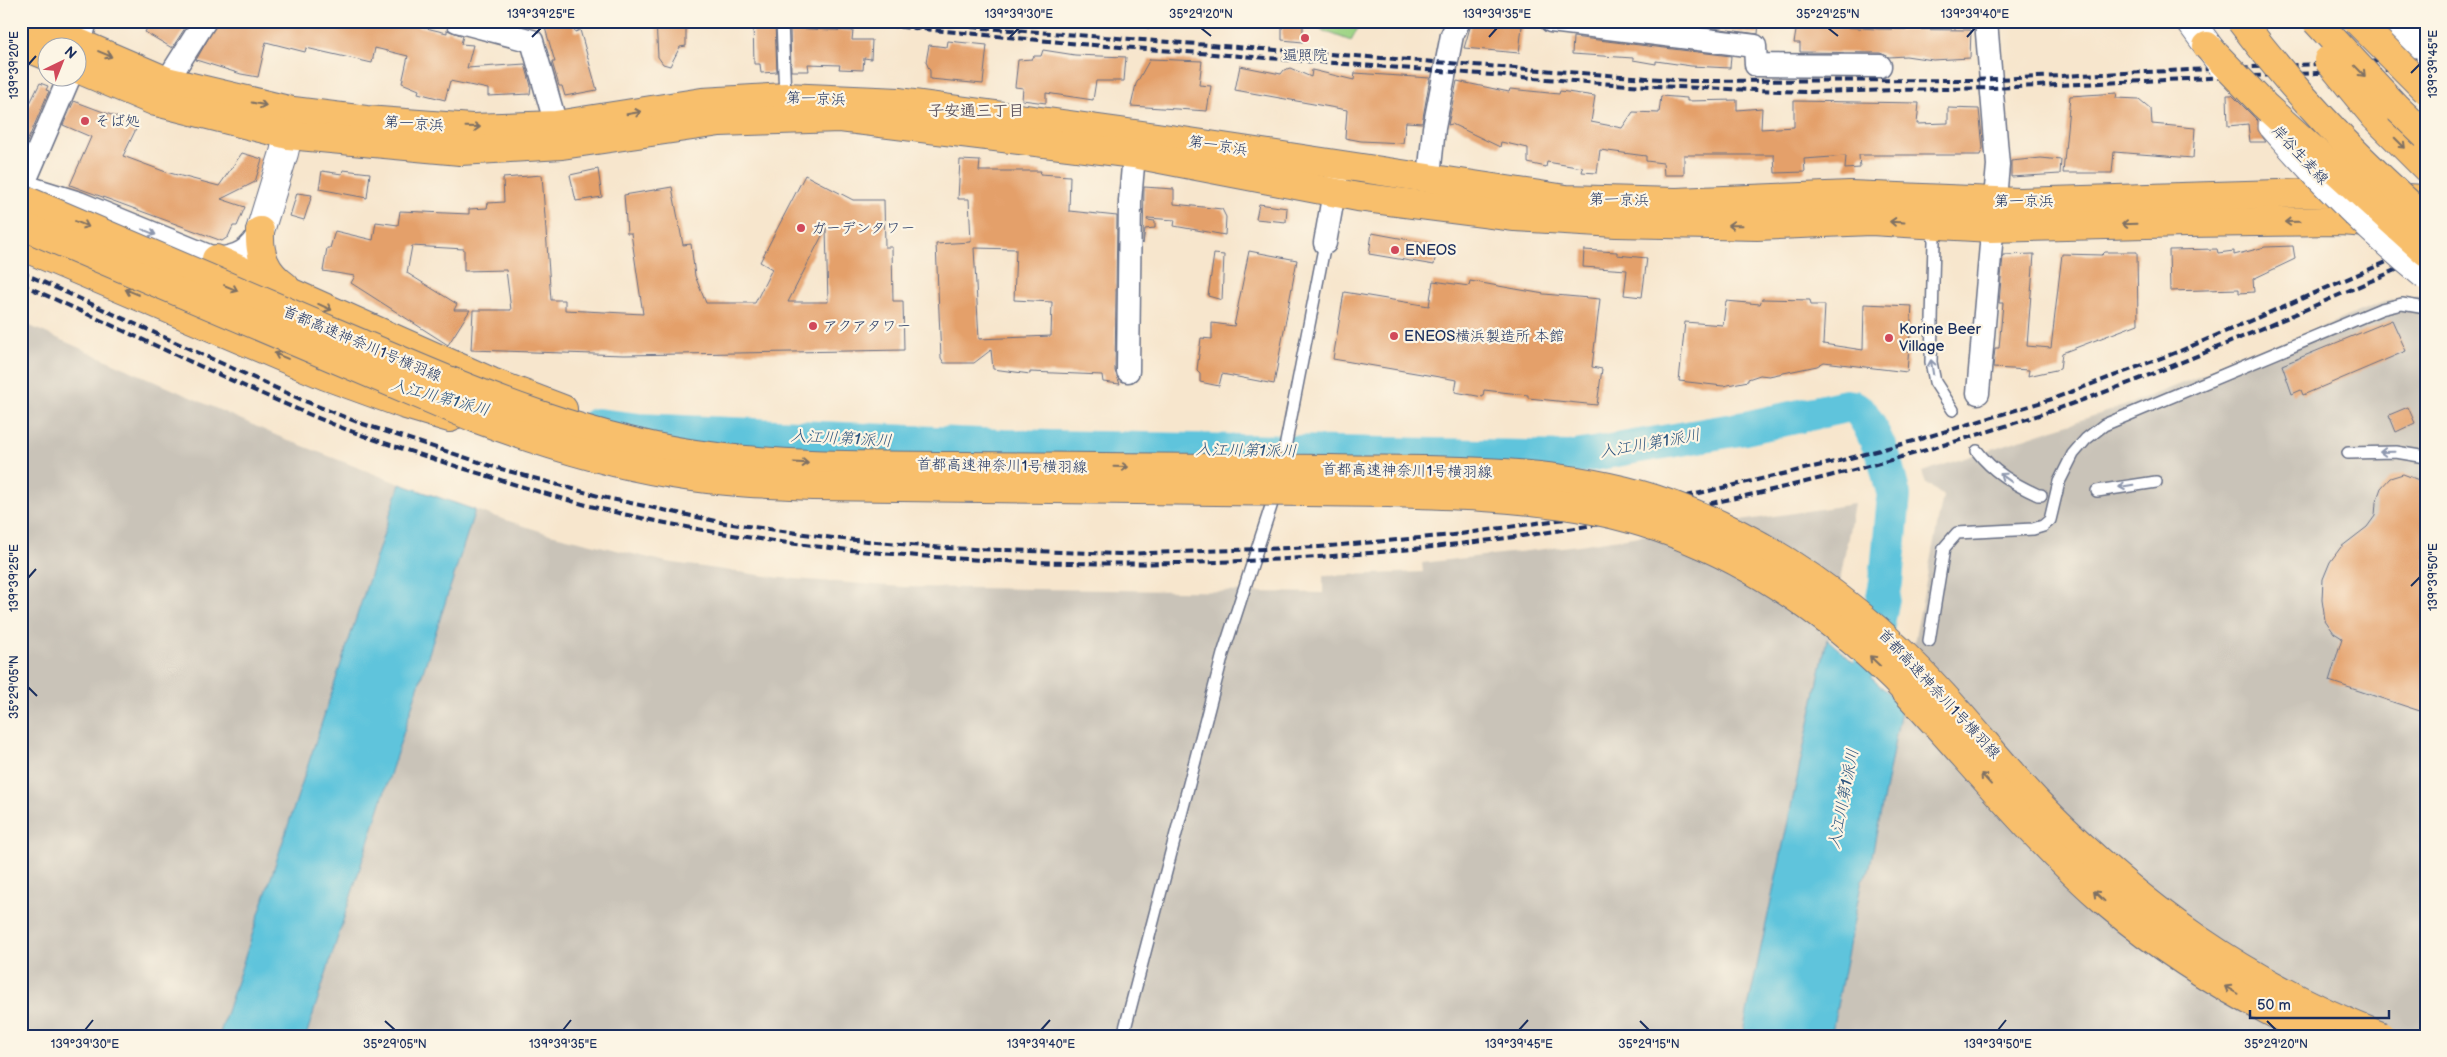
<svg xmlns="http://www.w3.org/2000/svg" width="2447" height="1057" viewBox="0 0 2447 1057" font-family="'Balsamiq Sans','Klee One',sans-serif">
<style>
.industrial{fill:#c9c3b8}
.green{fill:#9ed485;stroke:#5c8272}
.water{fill:#5ec4dc;stroke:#3c7a9d}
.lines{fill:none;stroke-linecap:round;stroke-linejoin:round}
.river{stroke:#5ec4dc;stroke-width:34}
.building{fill:#e4a06a;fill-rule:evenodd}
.service-casing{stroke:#686f85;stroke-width:14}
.minor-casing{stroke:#686f85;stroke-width:25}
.tertiary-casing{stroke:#686f85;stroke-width:30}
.trunk-casing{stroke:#686f85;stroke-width:30}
.motorway-casing{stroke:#686f85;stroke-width:30}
.service{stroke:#fff;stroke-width:11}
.minor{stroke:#fff;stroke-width:22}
.tertiary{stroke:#fff;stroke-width:28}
.trunk{stroke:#f8bf6c;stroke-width:28}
.motorway{stroke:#f8bf6c;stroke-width:28}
.rail{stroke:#1b2f5e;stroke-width:4;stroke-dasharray:8 4;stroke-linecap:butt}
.tertiary-bridge-casing{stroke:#686f85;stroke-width:30;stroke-linecap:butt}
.motorway-bridge-casing{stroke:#686f85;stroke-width:30;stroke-linecap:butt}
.tertiary-bridge{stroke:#fff;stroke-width:28}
.motorway-bridge{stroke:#f8bf6c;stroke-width:28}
.oneway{stroke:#7e7064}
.oneway2{stroke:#8d97ae}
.ticks{fill:none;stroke:#1b2f5e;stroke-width:2}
.poi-dot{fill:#d1495b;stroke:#fcf5e5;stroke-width:2}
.labels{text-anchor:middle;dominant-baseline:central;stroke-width:4.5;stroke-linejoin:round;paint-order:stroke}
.poi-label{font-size:15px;fill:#1b2f5e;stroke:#fcf5e5;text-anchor:start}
.street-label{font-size:15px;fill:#1b2f5e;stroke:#fcf5e5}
.neighbourhood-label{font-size:16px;font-weight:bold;fill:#615762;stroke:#fcf5e5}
.water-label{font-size:16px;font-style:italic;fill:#2c547e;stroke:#fcf5e5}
.neatline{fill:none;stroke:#1b2f5e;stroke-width:2}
.ticks-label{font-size:12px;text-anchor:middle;fill:#1b2f5e}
</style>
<rect width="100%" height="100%" fill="#fcf5e5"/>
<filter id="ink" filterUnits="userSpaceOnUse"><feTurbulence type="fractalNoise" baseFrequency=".02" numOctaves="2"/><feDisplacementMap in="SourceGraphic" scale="10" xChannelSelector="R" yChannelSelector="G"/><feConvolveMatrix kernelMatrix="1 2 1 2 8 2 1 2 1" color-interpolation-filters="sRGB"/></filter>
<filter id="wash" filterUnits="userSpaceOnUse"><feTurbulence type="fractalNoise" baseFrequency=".0096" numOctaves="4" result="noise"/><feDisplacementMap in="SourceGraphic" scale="20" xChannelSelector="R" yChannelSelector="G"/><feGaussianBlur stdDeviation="1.12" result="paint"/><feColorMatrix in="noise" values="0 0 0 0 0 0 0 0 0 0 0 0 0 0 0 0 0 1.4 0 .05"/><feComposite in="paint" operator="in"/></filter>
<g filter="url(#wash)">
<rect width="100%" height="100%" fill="#f7e6cd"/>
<g class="industrial">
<path d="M2426,295v741h-595l31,-156 7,-9 74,-375 -17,-13 -4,-11 211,-69 256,-103z"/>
<path d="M21,322l259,115 120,47 -181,552h-198z"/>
<path d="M1854,504l-19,104 -93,428h-1436l169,-526 71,23 120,29 115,16 122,9 420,6v-17l100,-4 -1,-9 157,-18z"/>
</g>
<path class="green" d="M1318,21h44l-11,20 -35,-13z"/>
<g class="water">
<path d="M400,484l75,26 -169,526h-87z"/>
<path d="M1827,639l75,66 -33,166 -7,9 -31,156h-89z"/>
</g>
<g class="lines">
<path class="river" d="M596,425l42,5 365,16 567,12 175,-30 101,-22 8,1 7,5 8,13 15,32 10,39 -8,86 -15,78"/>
</g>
<g id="blocks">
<g class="building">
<path d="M151,21h37l1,1 -17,26 -27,-16z"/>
<path d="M218,21h179l50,12v-3l16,6 -2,8 12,1 -6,23 58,-4 6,22 -1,8 -42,2v-7l-38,-8 -5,19 -27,-7 1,-3 -17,-7 6,-27 -33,-8 -3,15 -66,-15 -1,4 -39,-10 -8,35 -17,-3 -45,-14z"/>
<path d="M543,21h30l2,11 5,-2 17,60 -32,6 -3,-10h-3l-7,-24h3z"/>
<path d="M656,21h30v25l-6,1 -10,19 -7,-2 -5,-7z"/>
<path d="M1282,21h21v21l-21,-2z"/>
<path d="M1472,21l50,5 -3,27 -55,-5z"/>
<path d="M1661,21h98l-1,13z"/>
<path d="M753,22l22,1 2,49 -16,1 -1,-9h-6z"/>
<path d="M1797,25l82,4 92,1 -1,28 -37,2 -27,-4 -17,1 -9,-4 -80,-1v-9h-6z"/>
<path d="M790,28l63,3 -1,9h20l-1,19 -7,-1 -1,12 -24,-1 1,-4 -32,-1 1,7h-18z"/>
<path d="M1573,37l158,19 -1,12 -39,-2 -35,-5v3l-23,-4v-2l-61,-4z"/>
<path d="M948,41l39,4 -4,39 -53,-5v-8l-4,-9 3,-17 18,2z"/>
<path d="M1043,50l32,5 51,2 -2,24h-28l-3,19 -47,-7v10l-24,-3 1,-12 -8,-1 3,-27 14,-1 2,-3h7z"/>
<path d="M1150,59l52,2 -3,24 12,1 -4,25 -76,-5 5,-22z"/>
<path d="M1240,66l41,8 3,-4 6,-2 21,9 1,-7 42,10 1,-7 75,5 -8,45 -16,-1 -3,21 -42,-2 -16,-3 2,-28 -112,-20z"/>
<path d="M1457,81l52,11 1,-3 49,5 1,-3 35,5 -4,26 31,6 11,-16 26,1 2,-17 26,2v3l50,-1v10l25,-2 -1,21 33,-2v-26l125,2 -2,21 31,-1v-15l31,1 4,39 -3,7h-121l1,13 -15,1 1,-13 -42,3 1,13 -30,1 -1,-18h-90v20h-20l-1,-12 -17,-2v-5l-46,-6 -3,23 -15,-1 1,-4 -36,-6 -1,5 -18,-4v-15l-27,-6 -1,5 -48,-23 -4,1z"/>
<path d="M40,83l8,3 -2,4 3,1 -28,65v-35z"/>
<path d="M2117,93l-1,5 23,1 12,10 1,15 43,4 -2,30 -79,-6 -2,21h-49l7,-77z"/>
<path d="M2227,95h5l26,26v9l8,12h-16l-2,-18 -20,2z"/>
<path d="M74,101l64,24 -15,31 43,16 53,14 23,-33 20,6 -7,23 -34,17 24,8 -8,19h-4l-5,11 -6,4 -152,-56 21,-48 -28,-12z"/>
<path d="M2041,158l20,2 -1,14 -49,3v-16z"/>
<path d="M960,160l20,1 -1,10h62l-1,3 30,2 -1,35 48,5 -2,155 5,13 -17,-2 -1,-7 -72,-3v2l-37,-5 -2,-19 -17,13h-30l-3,-5 -5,-114 35,-2 -2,-43h-11zM974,248l42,1 -2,51 38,2 -1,34 -72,3z"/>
<path d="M598,169l4,28 -26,4 -6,-26z"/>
<path d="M343,170l27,3 -3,25 -48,-9 3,-18 20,3z"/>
<path d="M542,175l9,125h14v10l78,4 -12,-81h-4l-3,-38 48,-8 11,58 8,-1 4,32 11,27h49l17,-34 -12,-7 45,-87 48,25h31l1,47h7l1,54h10l1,49 -280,5 -153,-5 2,-40h38l-5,-40 -42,1v-22l-52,-3 -5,27 50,31 -3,6h16l-22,35 -97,-62 4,-7 -32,-5 4,-23h3l5,-17 38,9 3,-18 22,3 2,-14 69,3v-5l18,-1 1,-5 16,-1 -1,-24zM826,228l2,74h-40z"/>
<path d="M1144,187l30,2v15l48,5 4,8 -1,18 -51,-9 1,-6 -27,-2 -1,2 8,1v7l-10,1 -2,15z"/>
<path d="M297,193l15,2 -8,25 -14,-4z"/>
<path d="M1259,204l28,4 -1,14 -30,-3z"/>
<path d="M1372,233l65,12 -3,20 -65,-11z"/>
<path d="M2293,246l2,13 -42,20 1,13 -15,1v-4l-69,2 -1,-41 48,-1 1,4 16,-2v4l31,-8z"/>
<path d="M1584,250l33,2v3l30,3 -5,39 -18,-2 3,-25 -44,-3z"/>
<path d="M1249,251l48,9 -23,124 -52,-10 -3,12 -19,-4v-9l-3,-3 4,-32 11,1v-16l22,3z"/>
<path d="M2105,252h32l1,72 -76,29 -2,16 -32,7 1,-6 -36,-2 2,-20h4l4,-45h-4l4,-48 31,-1 -7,92 24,2 11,-94 40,1z"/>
<path d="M1214,254l10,1 -2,45 -14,-4z"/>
<path d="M1433,281l36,5 1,-5 74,13 56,5 -8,68 10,2 -5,36 -69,-7v-3l-44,-5 -1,7 -28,-5 2,-12 -124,-21 11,-67 85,14z"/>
<path d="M1762,299l48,1 1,5h14l-2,39 40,6 1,-46 48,2 -5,66 -83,-10 -7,4 -48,10 -9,-1 -12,4v2l-25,5 -44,-5 6,-59 38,3 3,-24 34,3z"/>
<path d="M2392,320l14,31 -103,44 -2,-5 -9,4 -10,-29z"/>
<path d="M2408,407l7,16 -19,9 -7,-17z"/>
<path d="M2403,474l16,6 7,6v227l-97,-32 13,-43 -8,-5 -9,-13 -3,-20 1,-21 7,-17 11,-15 26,-20 8,-11 1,-14 5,-14 9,-10z"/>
</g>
</g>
</g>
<g filter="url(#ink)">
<use href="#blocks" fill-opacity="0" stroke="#686f85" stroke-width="1"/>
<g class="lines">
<defs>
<g id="service">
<path d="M782,21l3,76"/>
<path d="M1150,21v1"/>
<path d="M1932,225l2,16 -3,121 4,20 18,28"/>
<path d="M1977,451c16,21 37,33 61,44h3"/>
<path d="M2348,453l48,-1 30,5"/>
<path d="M1281,468l44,-225"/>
<path d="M2097,491l59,-9"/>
<path d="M1929,641l15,-93 13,-15 76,-4 10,-3 7,-6 9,-38 14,-28 13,-15 18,-14 277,-116 21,-5 24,4"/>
<path d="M1123,1036l100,-382 53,-163"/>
</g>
<g id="minor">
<path d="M457,21l75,20 24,84"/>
<path d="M1551,21l204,25 1,19 124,1"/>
<path d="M78,51l8,-30"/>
<path d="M167,81l38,-60"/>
<path d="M28,174l41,-96"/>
<path d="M1429,177l5,-49 18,-93 7,-14"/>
<path d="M21,185l58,18 137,56c22,-2 34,-8 44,-28"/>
<path d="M1325,243l12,-68"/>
<path d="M1128,371l2,-170 4,-47"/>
<path d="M1978,393l20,-228 -12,-144"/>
</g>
<g id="tertiary">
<path d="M2396,21l30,30"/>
<path d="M260,231l24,-78 9,-40"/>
</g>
<g id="trunk">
<path d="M28,21l139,60 126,30 73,9 106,8 84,-3 146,-23 83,-5 115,5 257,35 409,62 110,3 174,-7 170,7 290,-9 116,6"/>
<path d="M21,45l27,11"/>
<path d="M78,69l78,33 132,33 172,16 102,-6 158,-23 120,-4 294,36 224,43 157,20 101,6 141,3 114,-5 120,7 196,-5 154,-2 41,3"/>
</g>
<g id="motorway">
<path d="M2375,117l51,51"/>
<path d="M260,231c-1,24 5,41 25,55"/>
<path d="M21,246l305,130 77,28 47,14"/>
<path d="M216,259l276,123 71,27"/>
</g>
</defs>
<use href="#service" class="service-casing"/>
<use href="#minor" class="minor-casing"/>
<use href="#tertiary" class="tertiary-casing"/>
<use href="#trunk" class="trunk-casing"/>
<use href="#motorway" class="motorway-casing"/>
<use href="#service" class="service"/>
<use href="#minor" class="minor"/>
<use href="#tertiary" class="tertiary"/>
<use href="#trunk" class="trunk"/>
<use href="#motorway" class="motorway"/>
<g class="rail">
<path d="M840,21l240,23 547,41 178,7 188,-4 433,-20"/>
<path d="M971,27l716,54 287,-1 452,-21"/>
<path d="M21,272l279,127 57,23 137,45 108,30 123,26 108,15 111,10 176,6 199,-7 134,-12 126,-18 108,-21 152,-35 78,-21 135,-41 128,-48 246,-106"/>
<path d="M21,284c103,46 205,96 309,139 39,16 80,28 119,41 52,16 104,33 157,46 130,31 264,45 398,51 356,15 713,-37 1050,-151 127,-43 249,-100 372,-153"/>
</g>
<defs>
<g id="tertiary-bridge">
<path d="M2190,21l32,44"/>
<path d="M2273,126c47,54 97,105 153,150"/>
</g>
<g id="motorway-bridge">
<path d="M2241,21c54,72 117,138 185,198"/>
<path d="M2316,21l79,85 31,30"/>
<path d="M2357,21l69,69"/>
<path d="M2207,46l57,59 162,147"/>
<path d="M2328,60l47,57"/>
<path d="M21,198c112,48 224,96 337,144 117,50 231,100 359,115 82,10 165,8 248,9 122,1 244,2 366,3 108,2 220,-3 324,30 114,37 208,108 288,196 32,35 62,73 95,108 100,102 209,181 343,233"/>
<path d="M21,225l456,194c64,24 128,44 195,55 46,8 94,10 141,12l576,7c53,2 106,3 159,10 137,15 250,82 347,177 72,75 136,158 214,225 64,54 136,97 212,131"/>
</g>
</defs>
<use href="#tertiary-bridge" class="tertiary-bridge-casing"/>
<use href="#motorway-bridge" class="motorway-bridge-casing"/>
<use href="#tertiary-bridge" class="tertiary-bridge"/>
<use href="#motorway-bridge" class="motorway-bridge"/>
</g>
<defs><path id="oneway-shaft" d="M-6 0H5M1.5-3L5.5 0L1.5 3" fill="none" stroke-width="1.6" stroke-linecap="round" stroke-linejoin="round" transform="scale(1.25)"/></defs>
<g class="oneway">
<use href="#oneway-shaft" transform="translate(105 54) rotate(23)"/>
<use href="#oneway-shaft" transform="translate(2360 71) rotate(46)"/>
<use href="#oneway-shaft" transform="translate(259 104) rotate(12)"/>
<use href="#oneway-shaft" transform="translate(634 113) rotate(-9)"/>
<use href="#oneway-shaft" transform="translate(473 127) rotate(1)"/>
<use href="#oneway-shaft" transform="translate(2400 143) rotate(45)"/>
<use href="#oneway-shaft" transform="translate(1897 222) rotate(-177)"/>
<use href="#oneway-shaft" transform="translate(2292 222) rotate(179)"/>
<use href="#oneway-shaft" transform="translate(82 224) rotate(23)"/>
<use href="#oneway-shaft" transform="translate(2129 224) rotate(178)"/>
<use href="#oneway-shaft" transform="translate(1735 225) rotate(-179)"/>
<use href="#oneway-shaft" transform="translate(231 288) rotate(23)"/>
<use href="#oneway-shaft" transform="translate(132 292) rotate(-157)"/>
<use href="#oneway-shaft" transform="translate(325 307) rotate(24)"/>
<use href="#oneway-shaft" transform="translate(281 356) rotate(-157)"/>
<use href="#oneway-shaft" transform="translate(801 463) rotate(3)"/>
<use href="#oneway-shaft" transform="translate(1121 467) rotate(1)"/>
<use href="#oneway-shaft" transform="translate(1875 661) rotate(-136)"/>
<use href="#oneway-shaft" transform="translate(1986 779) rotate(-132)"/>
<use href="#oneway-shaft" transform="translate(2099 896) rotate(-137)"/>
<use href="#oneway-shaft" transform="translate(2231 990) rotate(-150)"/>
</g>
<g class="oneway2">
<use href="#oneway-shaft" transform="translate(149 232) rotate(22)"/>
<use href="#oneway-shaft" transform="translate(1932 367) rotate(-99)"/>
<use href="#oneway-shaft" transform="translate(2387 452) rotate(179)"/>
<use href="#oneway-shaft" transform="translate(2006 478) rotate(-144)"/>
<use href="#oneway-shaft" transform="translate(2126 486) rotate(171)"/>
</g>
</g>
<path class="ticks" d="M1201,28l10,8M1828,28l10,8M532,37l9,-9M1010,37l9,-9M1489,37l8,-9M1967,37l8,-9M28,65l8,-9M2411,73l9,-9M28,578l8,-9M2411,586l9,-9M28,687l9,9M385,1021l10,9M1640,1021l9,9M2267,1021l9,9M85,1030l8,-10M563,1030l8,-10M1041,1030l9,-10M1519,1030l9,-10M1998,1030l8,-10"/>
<g class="poi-dot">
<circle cx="1305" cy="38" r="5"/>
<circle cx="85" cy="121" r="5"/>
<circle cx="801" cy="228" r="5"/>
<circle cx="1395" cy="250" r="5"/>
<circle cx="813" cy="326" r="5"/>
<circle cx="1394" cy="336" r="5"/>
<circle cx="1889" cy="338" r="5"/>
</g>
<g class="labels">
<g class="poi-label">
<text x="1305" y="55" text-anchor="middle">遍照院</text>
<text x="95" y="121">そば処</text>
<text x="811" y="228">ガーデンタワー</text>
<text x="1405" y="250">ENEOS</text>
<text x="823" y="326">アクアタワー</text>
<text x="1899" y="329">Korine Beer<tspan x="1899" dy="17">Village</tspan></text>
<text x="1404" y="336">ENEOS横浜製造所 本館</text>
</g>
<g class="street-label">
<text transform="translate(816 99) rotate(2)">第一京浜</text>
<text transform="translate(414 124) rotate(4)">第一京浜</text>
<text transform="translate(1218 146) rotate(9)">第一京浜</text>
<text transform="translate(2300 155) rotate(47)">岸谷生麦線</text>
<text transform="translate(1619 200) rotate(1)">第一京浜</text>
<text x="2024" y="201">第一京浜</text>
<text transform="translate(362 344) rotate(23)">首都高速神奈川1号横羽線</text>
<text transform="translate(1002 466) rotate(1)">首都高速神奈川1号横羽線</text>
<text transform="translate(1407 471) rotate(1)">首都高速神奈川1号横羽線</text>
<text transform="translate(1939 694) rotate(47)">首都高速神奈川1号横羽線</text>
</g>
<g class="neighbourhood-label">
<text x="976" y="111">子安通三丁目</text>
</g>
<g class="water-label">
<text transform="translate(440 398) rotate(15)">入江川第1派川</text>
<text transform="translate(841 439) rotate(3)">入江川第1派川</text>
<text transform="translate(1650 444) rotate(-10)">入江川第1派川</text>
<text transform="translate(1246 451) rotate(1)">入江川第1派川</text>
<text transform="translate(1844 799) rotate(-79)">入江川第1派川</text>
</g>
</g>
<rect width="2447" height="1057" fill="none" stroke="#fcf5e5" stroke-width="55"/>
<g transform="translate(62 62) rotate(43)"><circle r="24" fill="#fcf5e5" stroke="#a2a6af"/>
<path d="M0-4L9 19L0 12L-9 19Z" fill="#d1495b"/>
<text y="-8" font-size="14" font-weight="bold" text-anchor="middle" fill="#1b2f5e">N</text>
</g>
<path d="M2250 1010v8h139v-8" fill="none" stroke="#1b2f5e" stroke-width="2.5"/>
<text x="2257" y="1010" font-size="15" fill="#1b2f5e" stroke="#fcf5e5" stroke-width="4" paint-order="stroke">50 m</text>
<rect x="28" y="28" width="2392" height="1002" class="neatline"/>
<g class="ticks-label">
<text x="541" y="18">139°39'25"E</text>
<text x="1019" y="18">139°39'30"E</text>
<text x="1201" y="18">35°29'20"N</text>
<text x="1497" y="18">139°39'35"E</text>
<text x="1828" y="18">35°29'25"N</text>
<text x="1975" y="18">139°39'40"E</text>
<text transform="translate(2433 64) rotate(-90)" y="4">139°39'45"E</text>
<text transform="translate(14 65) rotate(-90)" y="4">139°39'20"E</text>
<text transform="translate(2433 577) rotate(-90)" y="4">139°39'50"E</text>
<text transform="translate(14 578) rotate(-90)" y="4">139°39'25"E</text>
<text transform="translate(14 687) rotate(-90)" y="4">35°29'05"N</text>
<text x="85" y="1048">139°39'30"E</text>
<text x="395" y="1048">35°29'05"N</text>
<text x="563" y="1048">139°39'35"E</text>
<text x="1041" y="1048">139°39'40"E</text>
<text x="1519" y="1048">139°39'45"E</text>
<text x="1649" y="1048">35°29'15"N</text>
<text x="1998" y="1048">139°39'50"E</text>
<text x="2276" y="1048">35°29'20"N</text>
</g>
</svg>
